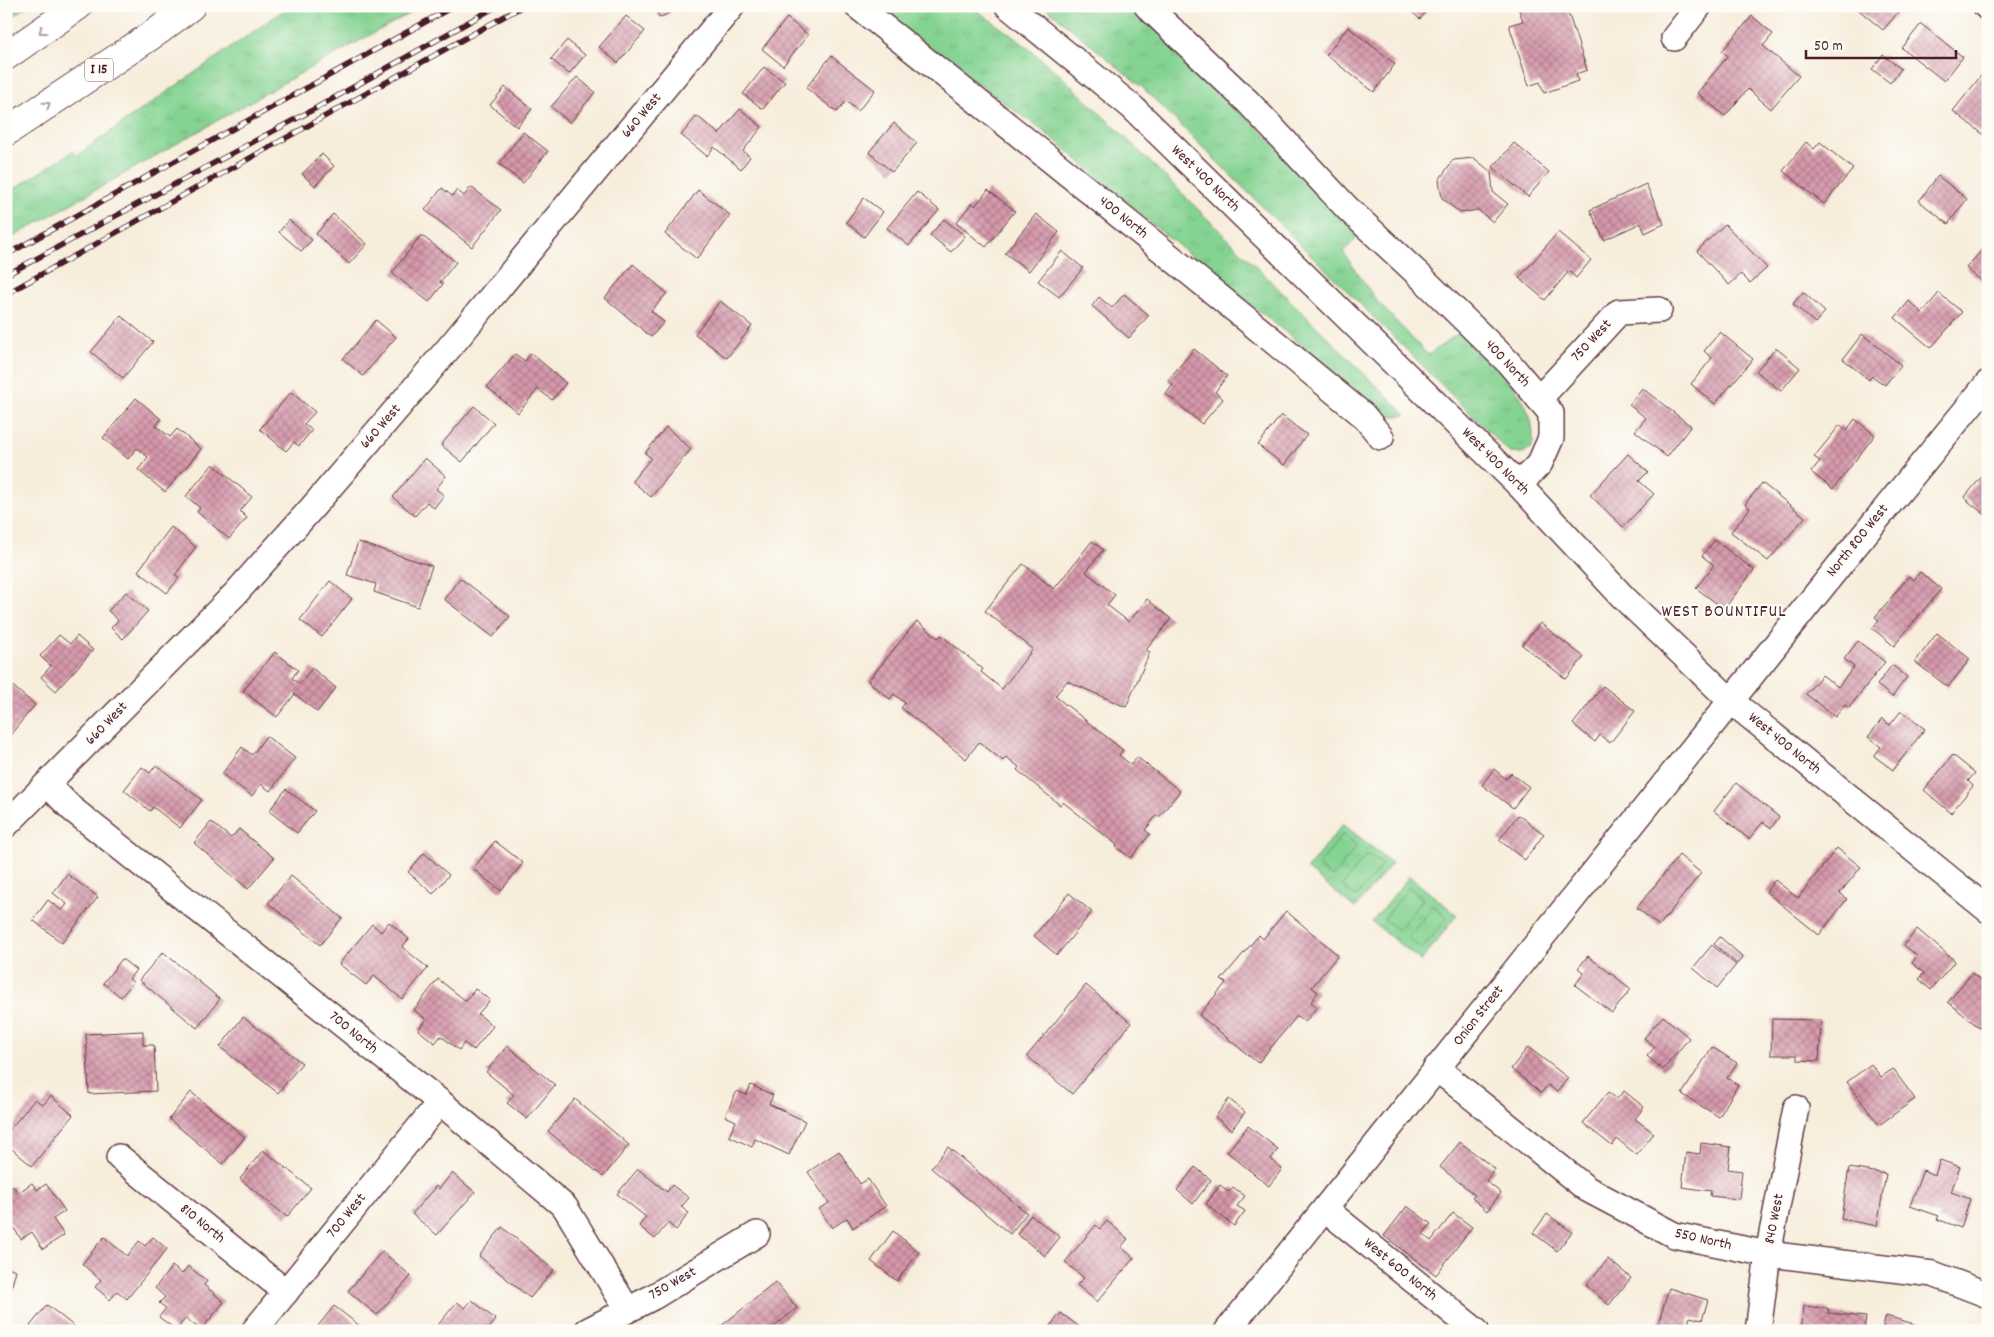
<svg xmlns="http://www.w3.org/2000/svg" width="1994" height="1337" viewBox="0 0 1994 1337" font-family="Dekko,sans-serif">
<style>
.grass{fill:url(#grass-tufts);stroke:#67795e}
.park{fill:url(#park-crowns);stroke:#67795e}
.pitch{fill:#84d392;stroke:#67795e}
.building{fill:url(#building-cross-hatch)}
.lines{fill:none;stroke-linecap:round;stroke-linejoin:round}
.minor-casing{stroke:#643e45;stroke-width:28}
.highway-casing{stroke:#643e45;stroke-width:30}
.minor{stroke:#fff;stroke-width:25}
.highway{stroke:#fff;stroke-width:28}
.rail-casing{stroke:#4a1f2b;stroke-width:5.5}
.rail{stroke:#fdfcf7;stroke-width:4;stroke-dasharray:11;stroke-linecap:butt}
.oneway{stroke:#ae9aa0}
.labels{text-anchor:middle;dominant-baseline:central;stroke-width:4;stroke-linejoin:round;paint-order:stroke}
.shield{fill:#fdfcf7;stroke:#806168;stroke-width:1}
.shield-label{font-size:14px;font-weight:bold;fill:#4a1f2b}
.street-label{font-size:15px;fill:#4a1f2b;stroke:#fdfcf7}
.quarter-label{font-size:18px;letter-spacing:1px;fill:#4a1f2b;stroke:#fdfcf7}
</style>
<defs>
<pattern id="grass-tufts" width="24" height="20" patternUnits="userSpaceOnUse" patternTransform="scale(1.25)"><rect width="24" height="20" fill="#84d392"/><path d="M3 7l-1-3M5 7V3M7 7l1-3M15 17l-1-3M17 17v-4M19 17l1-3" fill="none" stroke="#74b57e"/></pattern>
<pattern id="park-crowns" width="20" height="18" patternUnits="userSpaceOnUse" patternTransform="scale(1.25)"><rect width="20" height="18" fill="#84d392"/><path d="M2 6a3 3 0 1 1 6 0M12 15a3 3 0 1 1 6 0" fill="none" stroke="#74b57e"/></pattern>
<pattern id="building-cross-hatch" width="8" height="8" patternUnits="userSpaceOnUse" patternTransform="scale(1.25)"><rect width="8" height="8" fill="#d599ab"/><path d="M0 0l8 8M0 8l8-8" fill="none" stroke="#af7c8b"/></pattern>
</defs>
<rect width="100%" height="100%" fill="#fdfcf7"/>
<filter id="ink" filterUnits="userSpaceOnUse"><feTurbulence type="fractalNoise" baseFrequency=".02" numOctaves="2"/><feDisplacementMap in="SourceGraphic" scale="10" xChannelSelector="R" yChannelSelector="G"/><feConvolveMatrix kernelMatrix="1 2 1 2 8 2 1 2 1" color-interpolation-filters="sRGB"/></filter>
<filter id="wash" filterUnits="userSpaceOnUse"><feTurbulence type="fractalNoise" baseFrequency=".0096" numOctaves="4" result="noise"/><feDisplacementMap in="SourceGraphic" scale="20" xChannelSelector="R" yChannelSelector="G"/><feGaussianBlur stdDeviation="1.12" result="paint"/><feColorMatrix in="noise" values="0 0 0 0 0 0 0 0 0 0 0 0 0 0 0 0 0 1.4 0 .05"/><feComposite in="paint" operator="in"/></filter>
<g filter="url(#wash)">
<rect width="100%" height="100%" fill="#f7eddb"/>
<g class="grass">
<path d="M6,6h22l-22,15z"/>
<path d="M290,6h133l-138,76 -279,159v-47l67,-43 4,4z"/>
<path d="M872,6h99l51,37 38,32 63,60 283,280 -16,2 -244,-198 -91,-79z"/>
<path d="M1044,6h87l49,42 181,185 -18,19 33,48 52,55 32,-23c29,29 75,62 73,108 0,13 -13,14 -23,13l-368,-366z"/>
</g>
<g class="park">
<path d="M1343,824l49,39 -37,45 -48,-39z"/>
<path d="M1409,876l48,39 -36,46 -49,-39z"/>
</g>
<g class="pitch">
<path d="M1343,834l14,12 -25,31 -14,-11z"/>
<path d="M1367,854l15,11 -26,32 -14,-11z"/>
<path d="M1409,887l14,12 -25,31 -14,-11z"/>
<path d="M1433,906l14,12 -25,31 -14,-11z"/>
</g>
<g id="blocks">
<g class="building">
<path d="M653,6h28l-21,12z"/>
<path d="M1405,6h26l-11,13z"/>
<path d="M1521,6h45l21,64 -11,4 2,7 -34,12 -4,-11 -11,4 -20,-61 14,-4 -5,-14z"/>
<path d="M1854,6h45l3,2 -19,22z"/>
<path d="M626,16l19,15 -27,32 -19,-16z"/>
<path d="M1752,16l21,18 -10,12 36,30 -28,33 -23,-20 -23,27 -28,-23 31,-37 -6,-5z"/>
<path d="M787,18l21,17 -25,31 -21,-17z"/>
<path d="M1921,24l42,33 -19,24 -42,-33z"/>
<path d="M1348,27l47,37 -21,28 -48,-37z"/>
<path d="M567,40l18,15 -16,19 -18,-15z"/>
<path d="M1883,55l18,14 -11,14 -18,-14z"/>
<path d="M831,56l44,34 -17,21 -12,-10 -9,11 -31,-24z"/>
<path d="M764,67l21,15 -22,27 -20,-15z"/>
<path d="M1984,72l4,3v63l-35,-27z"/>
<path d="M577,77l18,15 -25,31 -19,-16z"/>
<path d="M505,87l27,22 -15,18 -27,-22z"/>
<path d="M740,109l22,18 -19,24 7,6 -9,12 -27,-22 -7,9 -26,-21 16,-19 22,18z"/>
<path d="M894,123l23,20 -25,29 -23,-20z"/>
<path d="M523,132l25,19 -25,32 -24,-19z"/>
<path d="M1806,142l8,7 6,-7 33,27 -29,35 -41,-33z"/>
<path d="M1514,143l35,29 -21,25 -35,-30z"/>
<path d="M322,154l12,12 -19,20 -13,-12z"/>
<path d="M1474,158l17,14 2,20 15,12 -15,18 -15,-12 -18,3 -18,-15 -3,-18 14,-20z"/>
<path d="M1938,176l29,23 -19,25 -29,-23z"/>
<path d="M1646,184l18,40 -19,9 -4,-10 -37,17 -14,-30z"/>
<path d="M471,187l30,23 -29,37 -47,-37 17,-22 10,8 5,-6 7,6z"/>
<path d="M698,190l32,25 -33,44 -32,-25z"/>
<path d="M988,190l27,21 -29,36 -30,-24 16,-20 3,3z"/>
<path d="M917,192l22,18 -30,36 -22,-18z"/>
<path d="M864,198l19,14 -19,25 -18,-15z"/>
<path d="M333,214l34,30 -18,20 -33,-30z"/>
<path d="M1036,214l23,18 -30,39 -24,-18z"/>
<path d="M944,219l21,17 -14,16 -21,-17z"/>
<path d="M289,220l23,20 -11,11 -22,-19z"/>
<path d="M1725,224l42,44 -17,15 -9,-9 -12,11 -32,-34z"/>
<path d="M1558,232l33,28 -15,18 -7,-7 -24,29 -26,-22z"/>
<path d="M421,235l35,27 -16,20 3,2 -14,18 -37,-29z"/>
<path d="M1988,243v43l-22,-18z"/>
<path d="M1062,251l21,17 -24,29 -21,-16z"/>
<path d="M633,264l34,29 -16,18 13,11 -13,15 -46,-39z"/>
<path d="M1803,292l22,20 -10,11 -22,-19z"/>
<path d="M1939,293l23,19 -31,36 -36,-30 14,-17 13,12z"/>
<path d="M1124,294l25,21 -20,23 -37,-32 7,-9 13,11z"/>
<path d="M720,301l32,25 -25,32 -32,-24z"/>
<path d="M121,316l32,26 -30,36 -32,-26z"/>
<path d="M376,320l20,17 -33,39 -20,-17z"/>
<path d="M1720,332l33,27 -38,45 -24,-20 21,-26 -8,-7z"/>
<path d="M1862,334l39,31 -16,20 -13,-9 -3,4 -26,-21z"/>
<path d="M1776,348l24,20 -19,23 -25,-20z"/>
<path d="M1194,349l33,27 -12,16 8,7 -21,25 -36,-30 7,-9 -5,-5z"/>
<path d="M531,353l35,30 -14,17 -14,-11 -20,24 -31,-26 28,-33 10,7z"/>
<path d="M1642,388l49,38 -24,31 -32,-26 11,-13 -17,-13z"/>
<path d="M291,392l24,20 -11,12 8,6 -13,16 -5,-4 -8,9 -26,-22z"/>
<path d="M136,398l25,21 -5,7 14,11 7,-8 24,20 -36,43 -27,-22 10,-13 -11,-9 -9,11 -25,-21z"/>
<path d="M474,406l20,17 -32,39 -21,-17z"/>
<path d="M1281,415l26,20 -23,30 -26,-20z"/>
<path d="M1855,419l20,16 -42,54 -22,-17 9,-11 -6,-4 26,-32 7,5z"/>
<path d="M666,427l25,22 -40,48 -19,-16 19,-23 -6,-5z"/>
<path d="M1628,454l20,18 -9,9 15,13 -31,33 -33,-32z"/>
<path d="M425,458l21,18 -10,13 8,6 -10,13 -7,-6 -12,14 -22,-19z"/>
<path d="M213,464l39,33 -12,14 7,7 -18,21 -32,-27 3,-4 -14,-12z"/>
<path d="M1988,469v48l-24,-19z"/>
<path d="M1762,483l43,34 -37,44 -37,-29 19,-24 -5,-4z"/>
<path d="M171,527l25,20 -21,28 4,3 -12,15 -29,-22z"/>
<path d="M1715,540l39,30 -30,39 -28,-21 18,-23 -12,-9z"/>
<path d="M1092,541l11,9 -17,22 29,23 -8,10 22,17 18,-23 24,20 -25,31 4,2 -24,55 -59,-26 -12,15 68,54 -4,5 12,10 6,-8 43,34 -21,26 -2,-2 -12,15 5,4 -19,24 -15,-11 1,-2 -54,-43 -3,3 -43,-35 2,-3 -13,-10 -3,4 -24,-19 -13,17 -65,-51 4,-5 -11,-9 -4,5 -22,-18 49,-60 21,17 3,-3 42,34 -2,3 21,17 31,-40 -48,-38 38,-47 31,25z"/>
<path d="M358,542l74,24 -14,41 -44,-15 2,-8 -29,-9z"/>
<path d="M1920,572l21,17 -47,57 -22,-18 7,-7 -4,-4 34,-41 5,4z"/>
<path d="M460,578l50,38 -17,21 -49,-38z"/>
<path d="M330,581l22,18 -30,38 -22,-17z"/>
<path d="M126,592l22,19 -25,28 -12,-11 7,-8 -10,-9z"/>
<path d="M1540,623l44,34 -18,22 -44,-34z"/>
<path d="M1937,633l33,26 -22,28 -33,-25z"/>
<path d="M59,635l11,9 7,-8 16,14 -37,41 -15,-14 10,-11 -11,-10z"/>
<path d="M1858,641l27,21 -36,46 -4,-3 -10,12 -29,-23 16,-19 16,12 16,-20 -10,-8z"/>
<path d="M275,652l23,18 -6,8 7,6 13,-16 24,20 -19,24 -22,-18 -18,23 -34,-26z"/>
<path d="M1892,665l15,12 -15,20 -15,-12z"/>
<path d="M10,684l25,21 -29,35v-51z"/>
<path d="M1603,686l32,25 -25,32 -10,-8 -5,7 -22,-18z"/>
<path d="M1901,711l24,18 -32,41 -19,-14 7,-9 -13,-10 14,-18 8,6z"/>
<path d="M266,736l29,22 -25,33 -9,-7 -9,12 -30,-22 20,-27 10,8z"/>
<path d="M1953,755l22,18 -7,8 5,5 -22,27 -27,-23z"/>
<path d="M156,765l46,35 -22,28 -27,-21 -3,4 -26,-21 18,-23 8,6z"/>
<path d="M1494,769l12,10 5,-6 18,14 -16,21 -31,-23z"/>
<path d="M1736,783l43,34 -8,11 -8,-6 -14,17 -35,-28z"/>
<path d="M286,789l29,22 -18,22 -28,-22z"/>
<path d="M1518,815l26,19 -19,26 -26,-20z"/>
<path d="M211,822l20,16 8,-9 35,29 -26,31 -54,-46z"/>
<path d="M495,841l28,22 -22,28 -28,-22z"/>
<path d="M1837,848l24,19 -21,26 7,6 -28,36 -53,-43 9,-12 23,18z"/>
<path d="M424,853l25,22 -16,19 -25,-22z"/>
<path d="M1679,855l22,18 -42,53 -22,-18z"/>
<path d="M67,874l31,23 -36,46 -29,-23 15,-20 14,11 5,-7 -14,-11z"/>
<path d="M291,876l51,42 -22,27 -52,-42z"/>
<path d="M1069,893l23,19 -35,43 -23,-19z"/>
<path d="M1286,911l52,44 -26,32 6,5 -7,10 6,5 -12,15 -8,-6 -39,47 -59,-48 27,-32 -5,-3 38,-45 4,4z"/>
<path d="M389,922l20,17 -7,8 26,21 -26,31 -28,-23 -8,9 -27,-21 33,-40 9,8z"/>
<path d="M1917,929l38,32 -24,29 -12,-11 5,-6 -12,-10 5,-7 -13,-11z"/>
<path d="M1720,937l23,20 -6,7 -23,-20z"/>
<path d="M1712,945l24,20 -19,23 -24,-20z"/>
<path d="M163,952l57,47 -23,29 -58,-48z"/>
<path d="M1588,956l43,33 -19,24 -37,-28 9,-12 -6,-5z"/>
<path d="M122,959l14,11 -7,9 4,3 -12,15 -18,-14z"/>
<path d="M1972,973l16,13v49l-40,-33z"/>
<path d="M438,979l28,22 9,-12 15,11 -12,14 15,12 -19,24 -10,-7 -5,7 -18,-14 -6,7 -17,-13 8,-11 -12,-9z"/>
<path d="M1086,985l45,38 -59,71 -45,-38z"/>
<path d="M1663,1016l26,22 -26,32 -16,-14 8,-9 -11,-9z"/>
<path d="M243,1017l59,46 -24,30 -58,-46z"/>
<path d="M1772,1019l49,1 -2,41 -22,-1v-5h-26z"/>
<path d="M143,1031v14h11l2,46 -67,3 -3,-60z"/>
<path d="M507,1046l48,39 -28,34 -20,-16 7,-8 -28,-23z"/>
<path d="M1528,1047l40,31 -11,14 -9,-7 -7,8 -30,-24z"/>
<path d="M1712,1047l25,16 -10,15 11,7 -19,32 -37,-23z"/>
<path d="M1871,1064l10,13 12,-8 22,30 -36,26 -32,-43z"/>
<path d="M751,1085l22,10 -4,9 36,17 -16,34 -34,-16 -3,8 -23,-11 7,-15 -11,-5 12,-25 9,4z"/>
<path d="M1624,1091l20,16 -9,12 19,14 -17,22 -20,-16 -5,7 -29,-23 25,-31 9,7z"/>
<path d="M191,1092l54,45 -22,27 -54,-45z"/>
<path d="M51,1096l22,19 -41,51 -26,-22v-10l29,-35 8,6z"/>
<path d="M575,1099l54,46 -26,32 -55,-46z"/>
<path d="M1229,1099l16,13 -14,18 -16,-13z"/>
<path d="M1248,1126l30,23 -7,10 11,10 -13,17 -42,-34z"/>
<path d="M1460,1142l35,27 -9,12 15,12 -14,18 -15,-13 3,-3 -35,-28z"/>
<path d="M1701,1143l30,4 -3,22 14,2 -3,28 -29,-3 1,-5 -29,-4 4,-35 14,2z"/>
<path d="M948,1147l79,66 -17,21 -79,-66z"/>
<path d="M263,1150l48,38 -24,29 -47,-38z"/>
<path d="M839,1151l21,33 8,-5 18,27 -33,22 -6,-10 -15,10 -13,-19 10,-6 -21,-31z"/>
<path d="M1940,1160l20,7 -9,25 19,7 -9,29 -24,-9 2,-3 -29,-10 13,-36 12,5z"/>
<path d="M1195,1167l16,13 -18,24 -16,-14z"/>
<path d="M1849,1168l37,6 -9,52 -36,-7z"/>
<path d="M638,1169l29,23 5,-7 17,13 -8,9 8,6 -13,17 -8,-7 -13,16 -16,-13 7,-9 -29,-23z"/>
<path d="M452,1173l23,19 -38,43 -25,-21 24,-28 3,3z"/>
<path d="M32,1183l5,7 9,-6 19,27 -12,8 11,16 -21,14 -11,-17 -11,7 -15,-23v-25l7,-5 5,7z"/>
<path d="M1220,1185l9,7 4,-5 12,9 -8,10 8,5 -11,15 -28,-22z"/>
<path d="M1407,1206l24,18 -8,10 8,7 22,-28 19,14 -36,48 -52,-39z"/>
<path d="M1547,1214l25,18 -15,19 -24,-18z"/>
<path d="M1031,1215l29,22 -15,19 -28,-22z"/>
<path d="M1107,1221l21,18 -7,8 13,11 -37,44 -20,-17 7,-7 -19,-16 31,-37 4,4z"/>
<path d="M502,1227l52,43 -24,28 -51,-42z"/>
<path d="M893,1231l26,21 -22,29 -26,-20z"/>
<path d="M104,1237l23,19 12,-15 6,5 8,-9 14,12 -40,50 -10,-8 -7,9 -15,-13 6,-7 -19,-16z"/>
<path d="M382,1251l29,25 -34,39 -29,-24z"/>
<path d="M1608,1259l23,19 -22,27 -23,-20z"/>
<path d="M172,1266l10,8 6,-8 19,15 -3,4 20,17 -23,28 -15,-12 -10,12 -17,-13 7,-9 -7,-5 6,-6 -10,-9z"/>
<path d="M6,1267l10,3 -9,35h-1z"/>
<path d="M776,1282l21,26 -28,23h-54z"/>
<path d="M1669,1288l39,12 -6,20 -12,-3 -4,14h-21l-8,-3z"/>
<path d="M472,1300l24,20 -9,11h-54l24,-29 8,6z"/>
<path d="M47,1305l33,26h-54z"/>
<path d="M334,1306l30,23 -2,2h-48z"/>
<path d="M1804,1306l25,3 -1,4 38,4 -2,14h-63z"/>
<path d="M1061,1313l21,16 -2,2h-34z"/>
<path d="M1886,1316l49,14v1h-53z"/>
</g>
</g>
</g>
<g filter="url(#ink)">
<use href="#blocks" fill-opacity="0" stroke="#643e45" stroke-width="1"/>
<g class="lines">
<defs>
<g id="minor">
<path d="M857,6c171,134 339,271 506,409l18,22"/>
<path d="M1008,6l124,101 387,378 104,112 108,104 257,209"/>
<path d="M1147,6l101,96 99,106 73,68 88,86 43,51v25l-11,25 -21,22"/>
<path d="M1986,6l2,2"/>
<path d="M1674,38l25,-32"/>
<path d="M1539,399l80,-87 40,-2"/>
<path d="M48,785l24,24 368,293 125,105 62,102"/>
<path d="M6,825l229,-231 76,-85 143,-167 278,-336"/>
<path d="M1436,1068l151,121 87,46 94,19 165,20 55,21"/>
<path d="M119,1157l167,135"/>
<path d="M1325,1209l151,122"/>
<path d="M254,1331l186,-229"/>
<path d="M587,1331l66,-34 104,-63"/>
<path d="M1227,1331l615,-769 146,-179"/>
<path d="M1758,1331l10,-77 28,-146"/>
</g>
<g id="highway">
<path d="M6,56l72,-50"/>
<path d="M6,132l152,-101 33,-25"/>
</g>
</defs>
<use href="#minor" class="minor-casing"/>
<use href="#highway" class="highway-casing"/>
<use href="#minor" class="minor"/>
<use href="#highway" class="highway"/>
<defs>
<g id="rail">
<path d="M6,255l448,-249"/>
<path d="M6,275l312,-168 179,-101"/>
<path d="M6,294l517,-288"/>
</g>
</defs>
<use href="#rail" class="rail-casing"/>
<use href="#rail" class="rail"/>
</g>
<defs><path id="oneway-chevron" d="M-2-3.5L2.5 0L-2 3.5" fill="none" stroke-width="1.6" stroke-linecap="round" stroke-linejoin="round" transform="scale(1.25)"/></defs>
<g class="oneway">
<use href="#oneway-chevron" transform="translate(42 31) rotate(145)"/>
<use href="#oneway-chevron" transform="translate(47 105) rotate(-34)"/>
</g>
</g>
<g class="labels">
<rect class="shield" x="85" y="58.5" width="28" height="23" rx="4"/>
<g class="shield-label">
<text x="99" y="70">I 15</text>
</g>
<g class="street-label">
<text transform="translate(642 116) rotate(-50)">660 West</text>
<text transform="translate(1205 179) rotate(44)">West 400 North</text>
<text transform="translate(1123 218) rotate(39)">400 North</text>
<text transform="translate(1592 341) rotate(-47)">750 West</text>
<text transform="translate(1507 364) rotate(47)">400 North</text>
<text transform="translate(381 427) rotate(-49)">660 West</text>
<text transform="translate(1495 462) rotate(45)">West 400 North</text>
<text transform="translate(1858 541) rotate(-51)">North 800 West</text>
<text transform="translate(107 724) rotate(-46)">660 West</text>
<text transform="translate(1784 744) rotate(39)">West 400 North</text>
<text transform="translate(1479 1016) rotate(-52)">Onion Street</text>
<text transform="translate(353 1033) rotate(39)">700 North</text>
<text transform="translate(347 1216) rotate(-51)">700 West</text>
<text transform="translate(1775 1219) rotate(-79)">840 West</text>
<text transform="translate(202 1224) rotate(39)">810 North</text>
<text transform="translate(1703 1240) rotate(13)">550 North</text>
<text transform="translate(1400 1270) rotate(39)">West 600 North</text>
<text transform="translate(673 1284) rotate(-30)">750 West</text>
</g>
<g class="quarter-label">
<text x="1724" y="612">WEST BOUNTIFUL</text>
</g>
</g>
<rect width="1994" height="1337" fill="none" stroke="#fdfcf7" stroke-width="25"/>
<path d="M1806 50v8h150v-8" fill="none" stroke="#4a1f2b" stroke-width="2.5"/>
<text x="1814" y="50" font-size="15" fill="#4a1f2b" stroke="#fdfcf7" stroke-width="4" paint-order="stroke">50 m</text>
</svg>
